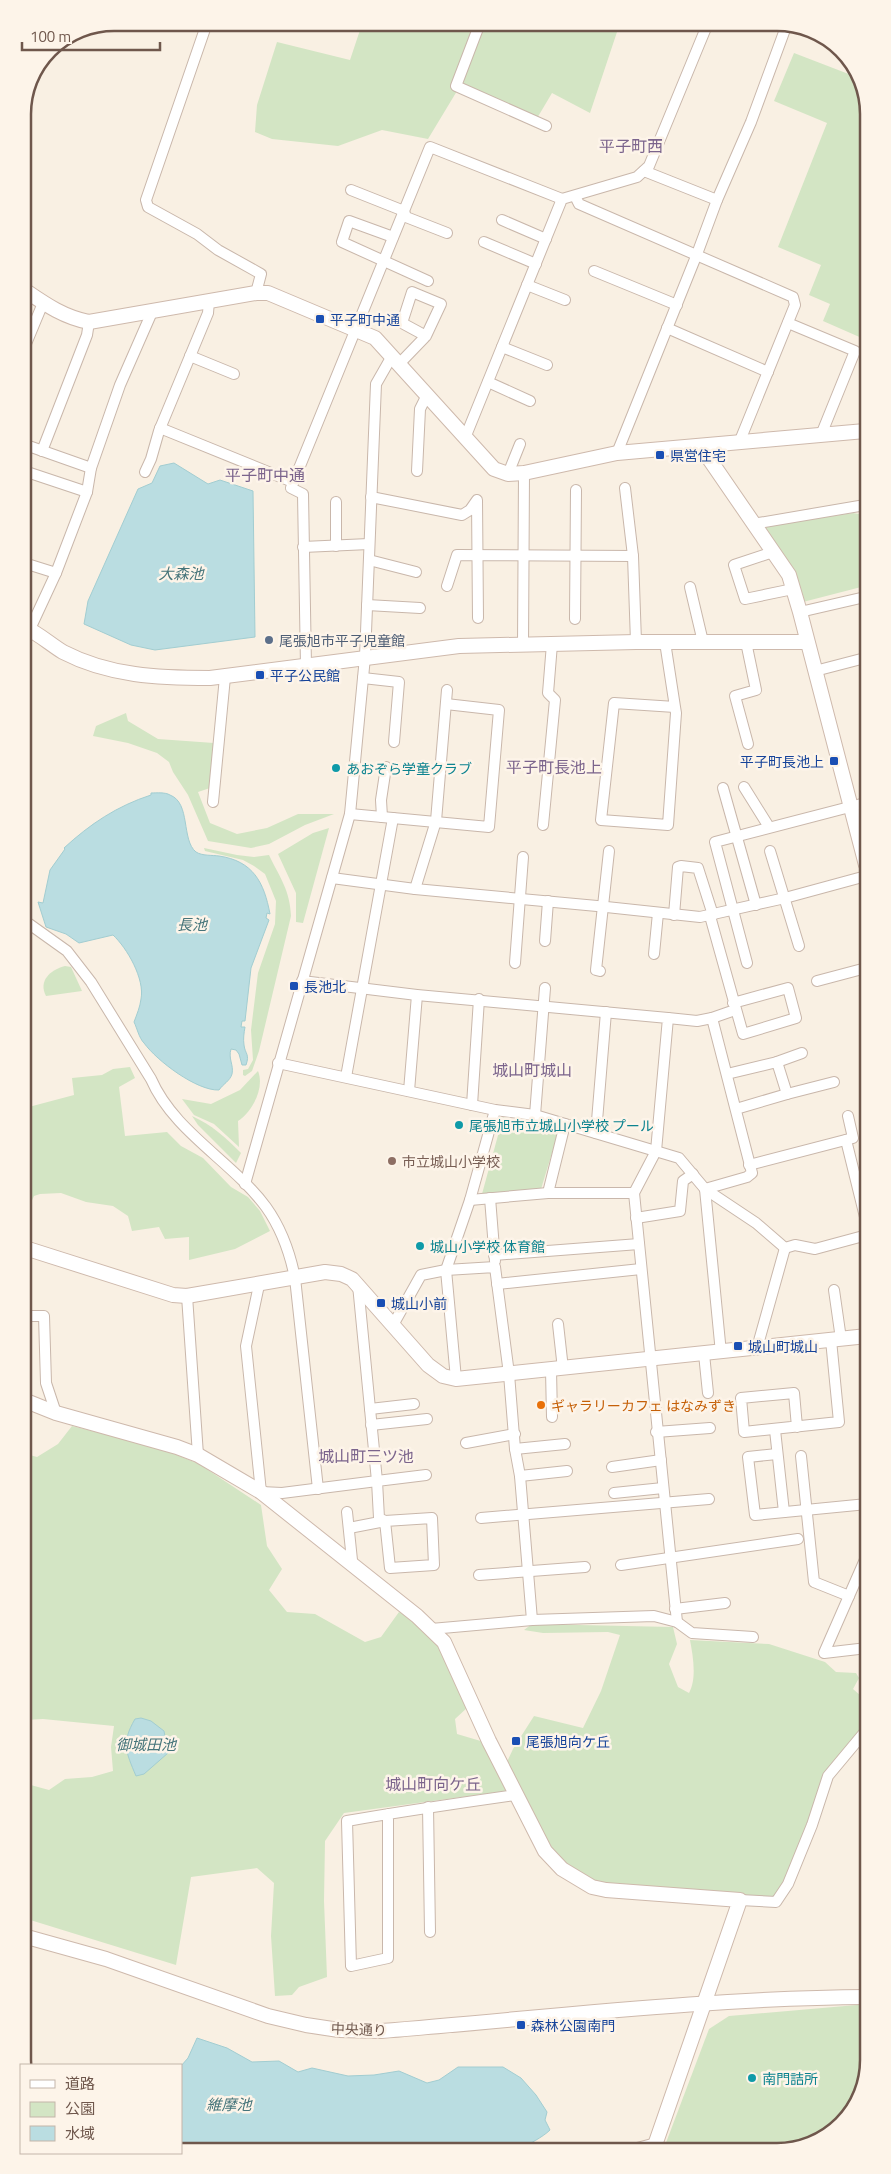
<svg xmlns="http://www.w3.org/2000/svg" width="891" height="2174" viewBox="0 0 891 2174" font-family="'Titillium Web','Noto Sans JP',sans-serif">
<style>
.green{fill:#d3e5c4}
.water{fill:#badde1;stroke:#a2cdd1}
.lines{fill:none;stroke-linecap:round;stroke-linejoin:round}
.street-casing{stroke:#c9b7ab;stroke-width:12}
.secondary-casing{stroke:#ceb9ac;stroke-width:16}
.street{stroke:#fff;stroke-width:10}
.secondary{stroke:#fff;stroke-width:14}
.transit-dot{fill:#1a4fb4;stroke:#fdf4e9;stroke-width:2}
.service-dot{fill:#5c6f8a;stroke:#fdf4e9;stroke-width:2}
.culture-dot{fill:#0f9aa8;stroke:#fdf4e9;stroke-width:2}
.education-dot{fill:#8d6e63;stroke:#fdf4e9;stroke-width:2}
.food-dot{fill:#e8710a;stroke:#fdf4e9;stroke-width:2}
.labels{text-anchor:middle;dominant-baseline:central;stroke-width:5;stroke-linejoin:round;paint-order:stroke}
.transit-label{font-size:14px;fill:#164399;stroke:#fdf4e9;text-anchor:start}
.service-label{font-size:14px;fill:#4e5e75;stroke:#fdf4e9;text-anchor:start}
.culture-label{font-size:14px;fill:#0d838f;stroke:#fdf4e9;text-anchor:start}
.education-label{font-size:14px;fill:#785e54;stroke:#fdf4e9;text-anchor:start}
.food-label{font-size:14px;fill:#c56008;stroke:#fdf4e9;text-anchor:start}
.street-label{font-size:14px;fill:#6f574c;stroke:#fdf4e9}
.water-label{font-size:15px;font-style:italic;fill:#45747a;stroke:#fdf4e9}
.quarter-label{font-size:16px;fill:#7b648c;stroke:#fdf4e9}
.rim{fill:none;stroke:#6f574c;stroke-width:2.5}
</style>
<rect width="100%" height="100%" fill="#f9f0e3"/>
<g class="green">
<path d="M436,23h184l-30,90 -38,-20 -16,27 -79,-29 -29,48 -46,-9 -44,16 -66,-7 -17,-7 2,-27 20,-63 73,18 10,-30z"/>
<path d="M794,53l65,25 5,7v254l-41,-18 7,-17 -21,-9 12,-30 -43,-18 49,-124 -53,-22z"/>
<path d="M853,513l12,2v71l-62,16 -42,-75z"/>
<path d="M126,713l2,8 30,18 56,4 -4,45 -12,4 12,31 27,11 30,-6 31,-14h36l-29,11 -36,19 -18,4 -43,-7 -20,-46 -15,-23 -4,-10 -12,-9 -29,-10 -35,-7 3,-10z"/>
<path d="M329,828l-26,95 -7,-1v-29l-18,-39 35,-21z"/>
<path d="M204,848l33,7 17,2 15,-2c11,23 21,35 22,61l-32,135 -7,20 -7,5 -2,-1v-5l5,-1 5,-9 -2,-30 7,-57 17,-49 1,-23 -11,-27 -11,-8 -11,-6 -38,-9z"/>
<path d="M65,966l6,1 11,24 -36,5c-8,-15 4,-26 19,-30z"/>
<path d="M130,1067l5,11 -16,9 6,49 42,-4 14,14 22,12 28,29 17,10 12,14 10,20 -35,18 -46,11v-23l-24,2 -6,-12 -27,4 -4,-15 -15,-10 -27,-4 -25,-9 -21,1 -6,2 -6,13 -3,-1v-100l49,-13 -2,-17 30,-3 11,-6z"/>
<path d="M258,1071c7,17 -6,41 -20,50l1,26 -25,-23 -20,-9 -12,-16 29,5 29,-14z"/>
<path d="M192,1116c21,10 32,20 49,37l-5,10 -38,-38z"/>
<path d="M503,1117l56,13 -18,59 -59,5z"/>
<path d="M72,1426l85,21 42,17 62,41 6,41 15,23 -13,21 18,22 28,2 50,28 16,-5 18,-25 24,13 18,20 27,62 -13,12 2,15 27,8 22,49 -162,22 -19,28 -1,60 3,76 -28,10 -7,8 -17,1 -4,-60 3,-53 -17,-15 -66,9 -15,88 -149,-46v-135l22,6 16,-11 27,-2 21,-6 -2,-24 3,-21 -71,-7 -17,1v-266l11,3 21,-13z"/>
<path d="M532,1624l141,3 4,17 -8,20 9,23 11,6c8,-14 4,-37 1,-53l79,4 56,18 11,10 20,1 3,5 -6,11 15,13 -5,13 -2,18 -35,43 -16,48 -35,76 -169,-11 -41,-22 -16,-19 -43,-84 7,-15 21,-33 49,12 18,-37 19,-56 -12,-3 -65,1 -19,-3z"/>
<path d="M868,2004v56l-18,55 -44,32 -142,1 45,-119 20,-13z"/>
</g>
<g class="water">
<path d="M174,463l34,21 12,-4 33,11 2,146 -100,13 -24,-5 -47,-21 4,-23 50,-112 14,-6 8,-17z"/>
<path d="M151,793c6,0 14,-1 19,2 21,8 11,45 26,57 6,4 16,3 23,4 34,5 45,26 51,58l-3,-1 -1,5 3,2 -18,48 -6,53h-3l-1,6h4c-1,6 -2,12 -1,18 1,9 6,9 2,20h-4l-3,-11 -3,-4 -5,-1c-3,10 3,16 1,25 -2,7 -9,10 -13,16 -22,1 -62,-29 -75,-47 -5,-5 -7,-15 -10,-21 3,-8 6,-15 7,-23 4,-20 -14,-51 -28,-64l-34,8 -13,-9 -20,-7 -8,-25 5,1 7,-33 15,-21 -1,-1c26,-24 53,-42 87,-53z"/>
<path d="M141,1718l10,3 13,10 4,22 -24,21 -8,2c-10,-24 -15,-33 -1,-57z"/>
<path d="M197,2038l30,10 25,14 27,-1 19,11 14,-4 36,8 26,-1 25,-4 28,12 12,-3 19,-13h45l18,11 15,17 11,17 -2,8 5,10c-7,7 -21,14 -30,19l-339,2v-85l7,-8z"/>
</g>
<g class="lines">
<defs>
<g id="street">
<path d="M207,23l-61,177 2,7 49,27 21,16 43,24 -5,19"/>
<path d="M480,23l-24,63 90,40"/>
<path d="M644,171l73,29"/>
<path d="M351,190l53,21 2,6 41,16"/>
<path d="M575,196l4,8 214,93 2,8 -56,138"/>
<path d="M502,220l44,19"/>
<path d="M393,237l-44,-16 -7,21 86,39"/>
<path d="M484,242l52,22"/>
<path d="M594,271l83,34"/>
<path d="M527,285l38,15"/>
<path d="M788,323l67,28 -34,84"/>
<path d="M667,328l101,44"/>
<path d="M502,347l45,18"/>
<path d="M23,351l20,-48"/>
<path d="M190,356l44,18"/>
<path d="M399,364l27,-28 15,-32 -29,-12 -10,31 24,13"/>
<path d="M488,382l42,19"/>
<path d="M160,428l133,54"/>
<path d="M465,438l97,-239 75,-22 12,-11 59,-143"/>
<path d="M23,444l68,24"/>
<path d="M42,451l45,-116 2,-13"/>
<path d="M617,453l80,-199 20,-54 34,-78 36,-98"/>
<path d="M24,471l63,21"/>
<path d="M417,471l3,-62 7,-14"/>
<path d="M145,472l6,-13 8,-28 49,-118 1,-12"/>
<path d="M508,474l12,-30"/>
<path d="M625,488l8,68 3,86"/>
<path d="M371,497l91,18 8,-5 7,-10 1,118"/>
<path d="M336,502v44"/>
<path d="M753,524l112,-19"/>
<path d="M303,547l66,-3"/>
<path d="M773,552l-39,13 11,34 48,-10"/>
<path d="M369,560l47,12"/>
<path d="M24,563l32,10"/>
<path d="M447,586l10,-31 176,1"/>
<path d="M690,587l13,55"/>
<path d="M367,605l53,3"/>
<path d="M800,612l65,-15"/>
<path d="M575,619l1,-129"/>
<path d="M24,642l32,-69 31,-81 4,-24 29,-83 32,-73"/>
<path d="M665,642l10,65 1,6 -8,112 -67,-5 13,-117 61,4"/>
<path d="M746,642l10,48 -21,6 13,48"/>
<path d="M523,646l1,-173"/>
<path d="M306,666l-3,-172 -12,-6 139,-341 132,52"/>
<path d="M815,671l50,-13"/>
<path d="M363,678l36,4 -5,60"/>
<path d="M744,787l25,40"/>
<path d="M723,788l33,117"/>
<path d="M213,802l12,-125"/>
<path d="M350,814l139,13 10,-117 -53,-6"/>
<path d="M382,817l-1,-17 5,-33"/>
<path d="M543,825l12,-125 -7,-7 4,-49"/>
<path d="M770,851l29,95"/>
<path d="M332,878l83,11 182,17 103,11 85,-19 81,-22"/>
<path d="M415,889l21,-68 11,-131"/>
<path d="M674,915l4,-48 3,-1 17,2 15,47"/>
<path d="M710,916l33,118 53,-16 -8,-30 -55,15"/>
<path d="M25,921l42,30 24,31 60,97c23,53 81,82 115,128 15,21 24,46 29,71l23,211"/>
<path d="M545,941l3,-40"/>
<path d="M654,954l4,-41"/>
<path d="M515,963l8,-106"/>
<path d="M747,963l-32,-121 150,-39"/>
<path d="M600,971l-4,-1 13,-119"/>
<path d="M302,981l115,14 251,23 -12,133 -22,42 43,429"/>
<path d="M817,981l49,-13"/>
<path d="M668,1018l29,3 15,-3 40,155 -5,4 -42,12"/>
<path d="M712,1018l23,-8"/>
<path d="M777,1062l25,-9"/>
<path d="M278,1063l217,47 40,5 144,43 26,31 51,34 29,25"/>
<path d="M727,1074l50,-12 10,32 -51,15"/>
<path d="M346,1077l47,-259"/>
<path d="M409,1091l8,-96"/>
<path d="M787,1094l47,-12"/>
<path d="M472,1105l7,-106"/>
<path d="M535,1115l10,-127"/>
<path d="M596,1133l10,-121"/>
<path d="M846,1140l20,81"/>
<path d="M749,1165l104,-27 -5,-22"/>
<path d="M245,1184l105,-370 15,-157 11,-273 16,-28"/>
<path d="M705,1189l16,164"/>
<path d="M548,1193l17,-69"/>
<path d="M490,1198l5,63"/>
<path d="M470,1200l78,-7h86"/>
<path d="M636,1218l44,-7 3,-30 10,-7"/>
<path d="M785,1248l10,-3 20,4 52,-14"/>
<path d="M494,1255l145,-11"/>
<path d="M497,1284l144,-15"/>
<path d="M259,1285l-13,61 15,146 21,1 95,-12 -19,-196"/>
<path d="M834,1290l7,49"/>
<path d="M187,1296l11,159"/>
<path d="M25,1316h19l2,67 10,30"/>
<path d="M558,1324l5,45"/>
<path d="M393,1325l28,-50 25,-5 49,-3 14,107 6,75 5,27 12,144 -101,9"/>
<path d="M757,1348l28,-100"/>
<path d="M704,1354l4,39"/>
<path d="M551,1370l1,47"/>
<path d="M456,1379l-10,-109 24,-70 25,-90"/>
<path d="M370,1409l44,-5"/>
<path d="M371,1425l56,-6"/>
<path d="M797,1427l-3,-34 -53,5 3,34 95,-10 -8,-82"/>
<path d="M775,1430l9,82"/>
<path d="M656,1432l54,-4"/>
<path d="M466,1443l49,-9"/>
<path d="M515,1449l50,-5"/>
<path d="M777,1454l-29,3 7,58 112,-11"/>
<path d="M801,1456l13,126 35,14 18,-41"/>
<path d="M612,1467l49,-7"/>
<path d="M520,1476l47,-5"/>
<path d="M614,1493l49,-5"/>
<path d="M347,1512l5,48 -3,2"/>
<path d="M481,1518l228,-19"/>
<path d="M349,1528l36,-7 47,-3 2,47 -44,3 -5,-47 -6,-3 -2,-37 49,-6"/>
<path d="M621,1565l177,-26"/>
<path d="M479,1575l106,-8"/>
<path d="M849,1596l-25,57 43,-5"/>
<path d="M675,1609l50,-6"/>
<path d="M532,1620l122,-4 23,6 15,11 61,4"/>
<path d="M428,1807l2,125"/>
<path d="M388,1814v144l-37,8 -4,-145c56,-10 112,-18 168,-26"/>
<path d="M740,1900l36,2 12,-18 24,-59 16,-49 40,-48"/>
<path d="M637,2148l19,-5"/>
</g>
<g id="secondary">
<path d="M23,289c22,15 40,28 66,33l167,-29h12l107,45 119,131 14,5 16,-1 93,-20 248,-22"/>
<path d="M701,447l88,128 11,37 66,253"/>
<path d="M24,627c14,6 26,17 39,25 46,24 96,26 147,26l249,-32 177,-4h171"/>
<path d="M25,1248l148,47 14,1 138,-24 16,2 11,5 76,86 15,11 13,3 411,-43"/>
<path d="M26,1401l30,12 121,34 21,8 63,37 156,124 27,26 45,99 56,110 17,18 30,18 14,3 134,10 -86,248"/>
<path d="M27,1937l79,22 162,57 38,9 33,5 42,1c162,-13 325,-33 487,-34"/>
</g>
</defs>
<use href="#street" class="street-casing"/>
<use href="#secondary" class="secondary-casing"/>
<use href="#street" class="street"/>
<use href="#secondary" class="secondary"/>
</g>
<g class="transit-dot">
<rect x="315" y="314" width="10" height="10" rx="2.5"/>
<rect x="655" y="450" width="10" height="10" rx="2.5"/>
<rect x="255" y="670" width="10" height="10" rx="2.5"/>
<rect x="829" y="756" width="10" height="10" rx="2.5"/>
<rect x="289" y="981" width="10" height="10" rx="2.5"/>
<rect x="376" y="1298" width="10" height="10" rx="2.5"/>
<rect x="733" y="1341" width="10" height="10" rx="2.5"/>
<rect x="511" y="1736" width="10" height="10" rx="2.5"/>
<rect x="516" y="2020" width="10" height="10" rx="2.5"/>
</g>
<circle class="service-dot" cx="269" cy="640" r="5"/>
<g class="culture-dot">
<circle cx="336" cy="768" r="5"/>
<circle cx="459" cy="1125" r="5"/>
<circle cx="420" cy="1246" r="5"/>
<circle cx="752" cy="2078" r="5"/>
</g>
<circle class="education-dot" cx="392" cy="1161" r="5"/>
<circle class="food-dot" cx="541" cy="1405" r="5"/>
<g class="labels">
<g class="transit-label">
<text x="330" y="319">平子町中通</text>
<text x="670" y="455">県営住宅</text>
<text x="270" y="675">平子公民館</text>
<text x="824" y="761" text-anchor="end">平子町長池上</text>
<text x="304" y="986">長池北</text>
<text x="391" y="1303">城山小前</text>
<text x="748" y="1346">城山町城山</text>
<text x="526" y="1741">尾張旭向ケ丘</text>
<text x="531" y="2025">森林公園南門</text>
</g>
<g class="service-label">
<text x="279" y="640">尾張旭市平子児童館</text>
</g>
<g class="culture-label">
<text x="346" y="768">あおぞら学童クラブ</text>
<text x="469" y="1125">尾張旭市立城山小学校 プール</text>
<text x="430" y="1246">城山小学校 体育館</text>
<text x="762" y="2078">南門詰所</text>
</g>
<g class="education-label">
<text x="402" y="1161">市立城山小学校</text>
</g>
<g class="food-label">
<text x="551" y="1405">ギャラリーカフェ はなみずき</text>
</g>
<g class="street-label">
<text transform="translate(359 2029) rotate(2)">中央通り</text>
</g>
<g class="water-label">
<text x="181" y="573">大森池</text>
<text x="192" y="924">長池</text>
<text x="146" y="1744">御城田池</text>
<text x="229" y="2104">維摩池</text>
</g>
<g class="quarter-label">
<text x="631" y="146">平子町西</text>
<text x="265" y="475">平子町中通</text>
<text x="554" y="767">平子町長池上</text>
<text x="532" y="1070">城山町城山</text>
<text x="366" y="1456">城山町三ツ池</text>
<text x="433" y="1784">城山町向ケ丘</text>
</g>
</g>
<path d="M0 0H891V2174H0ZM114 31H777A83 83 0 0 1 860 114V2060A83 83 0 0 1 777 2143H114A83 83 0 0 1 31 2060V114A83 83 0 0 1 114 31Z" fill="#fdf4e9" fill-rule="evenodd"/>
<path class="rim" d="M114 31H777A83 83 0 0 1 860 114V2060A83 83 0 0 1 777 2143H114A83 83 0 0 1 31 2060V114A83 83 0 0 1 114 31Z"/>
<rect x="20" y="2064" width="162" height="90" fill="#fdf4e9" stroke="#c4b5aa"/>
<rect x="30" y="2080" width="25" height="8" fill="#ffffff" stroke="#c4b5aa"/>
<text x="65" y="2089" font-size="15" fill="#6f574c">道路</text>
<rect x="30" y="2102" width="25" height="15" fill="#d3e5c4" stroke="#c4b5aa"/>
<text x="65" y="2114" font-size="15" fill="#6f574c">公園</text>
<rect x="30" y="2126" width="25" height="15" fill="#badde1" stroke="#c4b5aa"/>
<text x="65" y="2139" font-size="15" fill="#6f574c">水域</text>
<path d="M22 42v8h138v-8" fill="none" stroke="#6f574c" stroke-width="2.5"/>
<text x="30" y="42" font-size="15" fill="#6f574c" stroke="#fdf4e9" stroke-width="4" paint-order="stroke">100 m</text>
</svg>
